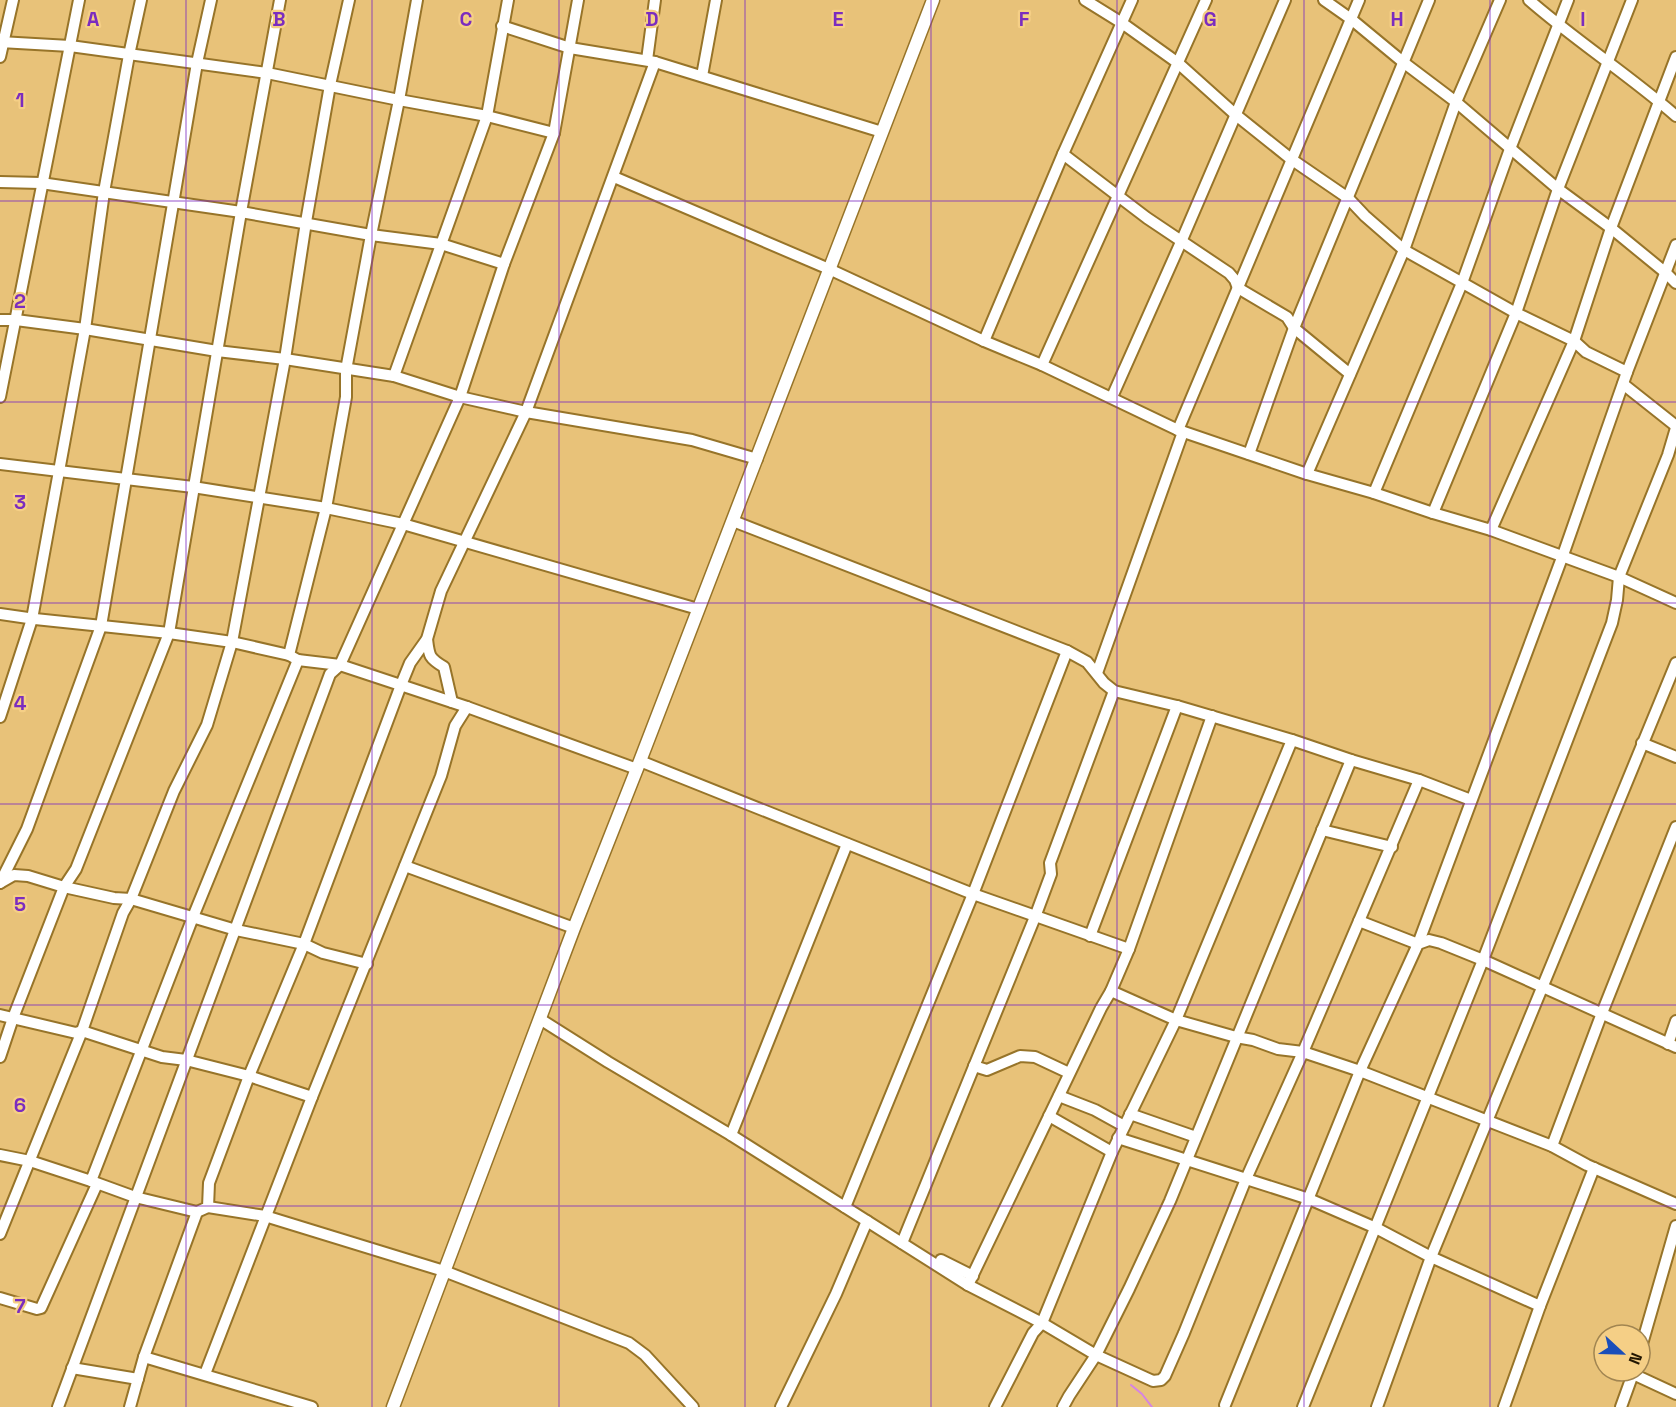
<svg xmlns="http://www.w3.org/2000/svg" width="1676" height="1407" viewBox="0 0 1676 1407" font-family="'Space Grotesk',sans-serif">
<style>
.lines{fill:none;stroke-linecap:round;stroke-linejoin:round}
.stream{stroke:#d684e2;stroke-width:2}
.minor-casing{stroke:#977429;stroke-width:14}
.major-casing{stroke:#977429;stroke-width:15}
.minor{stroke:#fff;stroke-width:10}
.major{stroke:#fff;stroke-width:12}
.grid{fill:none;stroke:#7b2cbf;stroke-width:1.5;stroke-opacity:0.55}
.grid-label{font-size:20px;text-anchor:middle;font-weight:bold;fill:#7b2cbf;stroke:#f5cf86;stroke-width:4.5;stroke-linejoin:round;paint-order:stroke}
</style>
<rect width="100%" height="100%" fill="#e8c279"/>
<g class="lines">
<path class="stream" d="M1131,1385l11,9 10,13"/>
<defs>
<g id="minor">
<path d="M1085,0l37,23 56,40 58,52 55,44 57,39 17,18 39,34 112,63 58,28 12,11 41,20"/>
<path d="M1324,0l27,19 52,43 53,40 102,87 53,39 55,45 10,10"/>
<path d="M1529,0c47,41 100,75 147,116"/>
<path d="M502,26l68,22 85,14 227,70"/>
<path d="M0,42l70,4 197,27 132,27 88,16 67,17"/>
<path d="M0,57l13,-57"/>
<path d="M647,60l8,-60"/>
<path d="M702,76l14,-76"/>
<path d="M1063,154l84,64 82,55 6,7 3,8 49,29 7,11 56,46"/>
<path d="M614,177l215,92 155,72 58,24 136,65 129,44 67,19 59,20 58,17 128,47 57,26"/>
<path d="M0,182l41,1 200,29 130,23 70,9 63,20"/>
<path d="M0,320h16l69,9 132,22 68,8 109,17 66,21 66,15 166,28 65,19"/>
<path d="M984,341l79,-187 69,-154"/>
<path d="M1042,365l164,-365"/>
<path d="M394,376l93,-260 21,-116"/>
<path d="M1623,384l53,42"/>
<path d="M0,397l79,-397"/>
<path d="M1112,397l69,-155 104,-242"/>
<path d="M1178,430l181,-430"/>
<path d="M1249,454l45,-126 135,-328"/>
<path d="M0,464l193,23 133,21 77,16 295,85"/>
<path d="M1307,474l97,-224 52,-148 44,-102"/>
<path d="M1374,493l88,-210 48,-134 58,-149"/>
<path d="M1433,513l83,-200 42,-124 74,-189"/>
<path d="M733,521l334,130 20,11 17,21 10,8 63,15 115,34 59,20 68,20 52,20"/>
<path d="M1491,530l83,-189 37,-113 65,-171"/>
<path d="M0,614l35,5 134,14 63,9 57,13 9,5 42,5 127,42 170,62"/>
<path d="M427,639c2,17 2,19 17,28l8,35"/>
<path d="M289,655l37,-147 20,-111v-27l25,-135 28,-135 18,-100"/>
<path d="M1097,673l86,-241"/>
<path d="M0,717l32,-98 53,-290 19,-137 25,-137 12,-55"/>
<path d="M1642,743l34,14"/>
<path d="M640,761l333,133 156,55"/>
<path d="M1322,830l70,17"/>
<path d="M405,866l169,62"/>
<path d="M0,883l27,-54 74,-203 96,-563 14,-63"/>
<path d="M0,883l14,-8 14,1 36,11 50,11 17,1 105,31 68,14 19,9 44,11"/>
<path d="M1359,921l60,-141"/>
<path d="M1090,936l87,-230"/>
<path d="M1111,991l65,29 60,17 17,3 25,9 25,3 57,19 192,75 35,19 89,39"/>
<path d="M0,1015l76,18 6,-2 80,26 24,3 63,16 63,21"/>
<path d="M540,1019l68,43 123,73 237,150 74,38 54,32 57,26 8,-1 4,-4 19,-43 62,-154 57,-127 56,-131 59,23 145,-389 64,-183 49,-127"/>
<path d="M1668,1044l8,-23"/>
<path d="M0,1057l13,-39 51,-131 12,-18 93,-236 72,-421 39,-212"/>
<path d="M974,1066l13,4 33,-14 15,1 32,15"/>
<path d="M1059,1096l36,14 29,16"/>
<path d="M1130,1114l66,23"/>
<path d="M1049,1116l63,36"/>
<path d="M731,1135l116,-291"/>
<path d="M1118,1138l191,61 67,29 55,29 109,49"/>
<path d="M1552,1146l50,-133 74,-186"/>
<path d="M0,1155l30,6 61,20 102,-264 105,-257"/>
<path d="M91,1181l44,16 62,15"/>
<path d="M208,1207l57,9 179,55 185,72 16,12 48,52"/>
<path d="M845,1207l128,-313 94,-243"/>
<path d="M0,1234l82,-203 41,-118 8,-14 43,-108 33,-66 25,-83 53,-283 21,-137 24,-137 19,-85"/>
<path d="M902,1243l133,-326 16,-43 -1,-11 64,-172"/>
<path d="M941,1260l32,16"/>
<path d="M968,1285l133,-277 10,-17 18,-42 83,-233"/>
<path d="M0,1298l37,11 4,-1 56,-124"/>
<path d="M1640,1351l36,-125"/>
<path d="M144,1357l168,50"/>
<path d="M72,1368l66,11"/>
<path d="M205,1374l107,-277 129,-321 14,-50 12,-19"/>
<path d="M1633,1374l43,20"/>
<path d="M1225,1405l135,-334 58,-127 11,-4 12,3 42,17 193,87"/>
<path d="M58,1407l272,-733 10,-9 120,-268 44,-133 50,-131 24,-133"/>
<path d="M130,1407l14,-50 53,-145 11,-5 1,-24 40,-107 55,-132 97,-259 9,-22 17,-24 14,-48 85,-179 129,-350"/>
<path d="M781,1407l55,-113 31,-73"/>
<path d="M995,1407l38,-74 9,-10 70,-171 64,-132 116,-280"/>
<path d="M1063,1407l6,-11 27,-41 33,-66 41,-88 181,-441"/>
<path d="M1303,1407l180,-447 129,-337 5,-23 2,-23 49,-122 8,-27"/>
<path d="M1377,1407l54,-150 245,-594"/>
<path d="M1504,1407l36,-101 54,-138"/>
<path d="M1621,1407l13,-36"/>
</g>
<path id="major" d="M393,1407l181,-479 66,-167 293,-761"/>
</defs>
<use href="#minor" class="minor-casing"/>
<use href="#major" class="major-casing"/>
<use href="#minor" class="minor"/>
<use href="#major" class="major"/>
</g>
<path class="grid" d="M186,0v1407M372,0v1407M559,0v1407M745,0v1407M931,0v1407M1117,0v1407M1304,0v1407M1490,0v1407M0,201h1676M0,402h1676M0,603h1676M0,804h1676M0,1005h1676M0,1206h1676"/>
<g class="grid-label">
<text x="93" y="26">A</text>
<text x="279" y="26">B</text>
<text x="466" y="26">C</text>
<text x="652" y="26">D</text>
<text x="838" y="26">E</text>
<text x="1024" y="26">F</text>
<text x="1210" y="26">G</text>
<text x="1397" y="26">H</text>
<text x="1583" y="26">I</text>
<text x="20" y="107">1</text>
<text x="20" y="308">2</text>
<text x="20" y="509">3</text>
<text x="20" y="710">4</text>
<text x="20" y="911">5</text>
<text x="20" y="1112">6</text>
<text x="20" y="1313">7</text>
</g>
<g transform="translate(1622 1353) rotate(112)"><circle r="28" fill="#f5cf86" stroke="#a18551" stroke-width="1.5"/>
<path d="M0-4.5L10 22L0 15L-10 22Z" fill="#1a4eba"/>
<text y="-9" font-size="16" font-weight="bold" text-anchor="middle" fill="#221602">N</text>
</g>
</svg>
